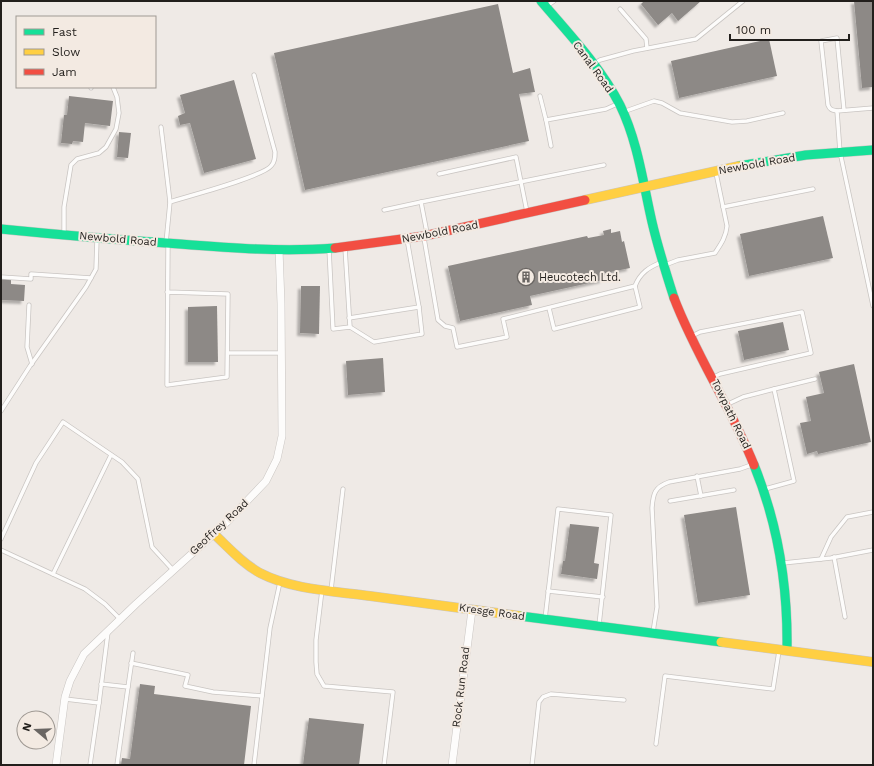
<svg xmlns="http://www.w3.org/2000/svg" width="874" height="766" viewBox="0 0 874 766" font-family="'Work Sans',sans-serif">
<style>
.building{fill:#8d8986;filter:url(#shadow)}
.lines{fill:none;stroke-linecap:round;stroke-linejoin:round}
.lane-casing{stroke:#c9c5c2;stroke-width:5}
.street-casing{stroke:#c9c5c2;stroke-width:8}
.fast-casing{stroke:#c9c5c2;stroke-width:10}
.slow-casing{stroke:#c9c5c2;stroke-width:10}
.jam-casing{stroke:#c9c5c2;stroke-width:10}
.lane{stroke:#fdfcfb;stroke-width:3.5}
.street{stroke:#fdfcfb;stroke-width:7}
.fast{stroke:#16e098;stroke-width:9}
.slow{stroke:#ffcf43;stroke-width:9}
.jam{stroke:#f24e42;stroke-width:9}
.labels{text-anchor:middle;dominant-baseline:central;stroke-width:4;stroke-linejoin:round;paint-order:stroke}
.street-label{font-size:11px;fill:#221f1c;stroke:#f3eae2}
.poi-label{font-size:11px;fill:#221f1c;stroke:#f3eae2;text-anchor:start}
</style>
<defs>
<filter id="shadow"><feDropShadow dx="-3" dy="3" stdDeviation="1" flood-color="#0004"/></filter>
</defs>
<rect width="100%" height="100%" fill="#efeae6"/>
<g class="building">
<path d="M644,1h57l-23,20 -6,-8 -14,12 -17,-21z"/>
<path d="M854,1h19v86l-11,1z"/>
<path d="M498,4l15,69 17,-5 5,24 -16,2 10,47 -224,49 -31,-137z"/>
<path d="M769,39l8,37 -98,22 -8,-37z"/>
<path d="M234,80l22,79 -52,14 -14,-50 -10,2 -2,-9 7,-3 -5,-18z"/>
<path d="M69,96l44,5 -3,25 -25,-3 -2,19 -10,-1 -1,3 -11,-1 3,-28h3z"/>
<path d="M119,132l12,1 -3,25 -11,-1z"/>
<path d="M823,216l10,42 -84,18 -9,-42z"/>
<path d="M611,229v4l9,-2 2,11 2,-1 6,27 -29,6 2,6 -73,16 2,9 -72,16 -12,-55 139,-30 1,2 16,-3 -1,-4z"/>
<path d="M2,278h9v6l14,1 -1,16 -23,-1z"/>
<path d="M301,286h19l-1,48 -19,-1z"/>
<path d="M217,306l1,56h-30v-55z"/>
<path d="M783,322l6,28 -45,10 -6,-29z"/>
<path d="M383,358l2,34 -37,3 -2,-34z"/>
<path d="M854,364l17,78 -53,12 -1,-3 -10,3 -7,-31 11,-2 -5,-24 18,-4 -5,-21z"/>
<path d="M736,507l14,88 -52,8 -14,-88z"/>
<path d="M570,524l29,3 -5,36 5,1 -2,15 -36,-5 2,-13h2z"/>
<path d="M140,684l15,2 -1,8 97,12 -7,59h-123l1,-7 8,1z"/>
<path d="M309,718l55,6 -5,41h-56z"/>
</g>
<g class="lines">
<defs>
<g id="lane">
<path d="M547,6l7,-5"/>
<path d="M620,9l26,30 1,9"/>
<path d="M595,63l5,-3 33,-9 63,-12 47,-38"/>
<path d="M91,88v-1"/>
<path d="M540,96l6,24"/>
<path d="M873,108l-36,3 3,41 33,154"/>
<path d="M837,111c-5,-1 -7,-1 -9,-6l-7,-64 16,-3 7,72"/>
<path d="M623,112l31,-11 8,2 18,10 52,9 15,-1 36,-8"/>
<path d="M161,127l9,75"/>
<path d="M551,146l-5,-26 60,-11 11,-5"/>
<path d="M439,174l77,-17 11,55"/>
<path d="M723,207l90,-18"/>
<path d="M384,210l37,-8"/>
<path d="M64,233v-26l7,-42 6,-6 22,-6 7,-6 10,-18 3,-16 -2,-16 -4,-10"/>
<path d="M427,233l-6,-31 183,-37"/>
<path d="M424,238l14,82 7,6 8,2 4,19 50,-10 -4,-18 132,-33c5,-13 14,-19 27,-24"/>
<path d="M166,243l4,-41c18,-6 92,-25 101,-36 4,-4 4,-9 4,-14l-21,-77"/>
<path d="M345,248l5,79"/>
<path d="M329,249l4,80 17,-2 24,15 48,-8 -3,-27 -12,-68"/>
<path d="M665,265l13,-5 37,-7c6,-9 11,-16 12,-27l-11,-53"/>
<path d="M1,277l30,2v-5l60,4"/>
<path d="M167,292l61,2 -1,83 -60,8 1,-140"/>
<path d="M29,305l-2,42 5,17"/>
<path d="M549,308l5,21 86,-22 -5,-21"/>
<path d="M349,318l70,-11"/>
<path d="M692,336l8,-4 102,-20 9,41 -91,21 -6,3"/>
<path d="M228,353h53"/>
<path d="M728,404l15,-7 31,-8"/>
<path d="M1,411l29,-45 56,-79 10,-18 1,-30"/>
<path d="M697,476l4,20"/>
<path d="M765,489l29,-8 -20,-92 41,-10"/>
<path d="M670,501l64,-11"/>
<path d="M1,539l35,-76 27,-41 59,40 16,17 14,68 21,23"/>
<path d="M1,550l84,39 20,15 15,15"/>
<path d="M834,557l11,60"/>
<path d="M821,559l10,-22 16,-20 26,-5"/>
<path d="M783,563l48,-5 42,-8"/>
<path d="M53,574l58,-119"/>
<path d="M322,590l-6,50v22l1,12 7,12 69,6 -9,73"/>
<path d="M331,590l12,-101"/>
<path d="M548,591l55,6"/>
<path d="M545,619l13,-110 53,6 -12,110"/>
<path d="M653,632l4,-25 -5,-99c1,-15 3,-21 17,-26l71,-13 14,-5"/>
<path d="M131,663l57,12 -3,11 28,6 49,4"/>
<path d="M101,684l27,3 -11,78"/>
<path d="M128,687l5,-34"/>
<path d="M65,699l34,4 -9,62"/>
<path d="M99,703l9,-71"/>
<path d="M656,744l9,-68 108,13 6,-38"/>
<path d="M254,765l16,-137 10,-46"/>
<path d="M532,765l7,-63 4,-5 8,-3 73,6"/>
</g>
<g id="street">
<path d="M56,765l9,-68 5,-16 14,-27 52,-50 91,-82 39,-41 11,-22 5,-23 -1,-133 -2,-54"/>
<path d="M452,765l20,-155"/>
</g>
<g id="fast">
<path d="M541,1c28,33 59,65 79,104 18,37 23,78 32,117 6,26 14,51 22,76"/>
<path d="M739,166l67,-11 67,-5"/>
<path d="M1,229c60,6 119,11 179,15 51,4 103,8 155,4"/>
<path d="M754,465c24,59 34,121 33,185"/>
<path d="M520,616l201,26"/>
</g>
<g id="slow">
<path d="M585,200l154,-34"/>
<path d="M214,534c15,14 28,29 46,39 33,17 74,18 110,23 50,7 100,13 150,20"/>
<path d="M721,642l152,20"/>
</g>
<g id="jam">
<path d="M335,248l89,-12 161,-36"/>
<path d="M674,298c22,58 57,109 80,167"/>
</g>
</defs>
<use href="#lane" class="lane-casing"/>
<use href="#street" class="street-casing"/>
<use href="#fast" class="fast-casing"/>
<use href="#slow" class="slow-casing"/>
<use href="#jam" class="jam-casing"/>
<use href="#lane" class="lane"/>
<use href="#street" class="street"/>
<use href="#fast" class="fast"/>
<use href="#slow" class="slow"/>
<use href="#jam" class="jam"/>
</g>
<defs>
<symbol id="building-ring" viewBox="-11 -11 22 22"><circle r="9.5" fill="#f3eae2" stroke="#6a6663" stroke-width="1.5"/><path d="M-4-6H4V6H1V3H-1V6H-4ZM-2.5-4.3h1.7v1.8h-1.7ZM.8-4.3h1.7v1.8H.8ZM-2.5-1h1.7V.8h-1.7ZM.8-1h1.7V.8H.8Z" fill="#6a6663"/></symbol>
</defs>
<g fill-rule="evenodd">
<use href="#building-ring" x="516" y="267" width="20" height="20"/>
</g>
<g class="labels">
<g class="street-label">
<text transform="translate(593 67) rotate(54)">Canal Road</text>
<text transform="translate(757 164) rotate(-10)">Newbold Road</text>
<text transform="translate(440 232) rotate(-11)">Newbold Road</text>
<text transform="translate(118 239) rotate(5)">Newbold Road</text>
<text transform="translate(731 414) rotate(64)">Towpath Road</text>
<text transform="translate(219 527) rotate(-43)">Geoffrey Road</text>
<text transform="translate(492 612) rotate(8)">Kresge Road</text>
<text transform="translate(461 687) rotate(-83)">Rock Run Road</text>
</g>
<g class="poi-label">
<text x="539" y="277">Heucotech Ltd.</text>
</g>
</g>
<rect width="874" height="766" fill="none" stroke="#221f1c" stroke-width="4"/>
<rect x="16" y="16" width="140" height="72" fill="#f3eae2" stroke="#9f9993"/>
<rect x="24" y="29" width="20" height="6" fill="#16e098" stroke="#9f9993"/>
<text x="52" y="36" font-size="12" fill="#221f1c">Fast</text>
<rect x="24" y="49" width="20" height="6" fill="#ffcf43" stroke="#9f9993"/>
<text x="52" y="56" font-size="12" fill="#221f1c">Slow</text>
<rect x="24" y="69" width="20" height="6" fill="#f24e42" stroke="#9f9993"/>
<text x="52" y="76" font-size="12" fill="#221f1c">Jam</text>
<g transform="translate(36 730) rotate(289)"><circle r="19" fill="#f3eae2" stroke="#9f9993"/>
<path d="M0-3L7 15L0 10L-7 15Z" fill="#6a6663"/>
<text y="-6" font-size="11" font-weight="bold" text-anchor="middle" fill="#221f1c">N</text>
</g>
<path d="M730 34v6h119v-6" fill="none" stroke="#221f1c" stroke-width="2"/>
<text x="736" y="34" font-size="12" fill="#221f1c" stroke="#f3eae2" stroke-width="3" paint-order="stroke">100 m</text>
</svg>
